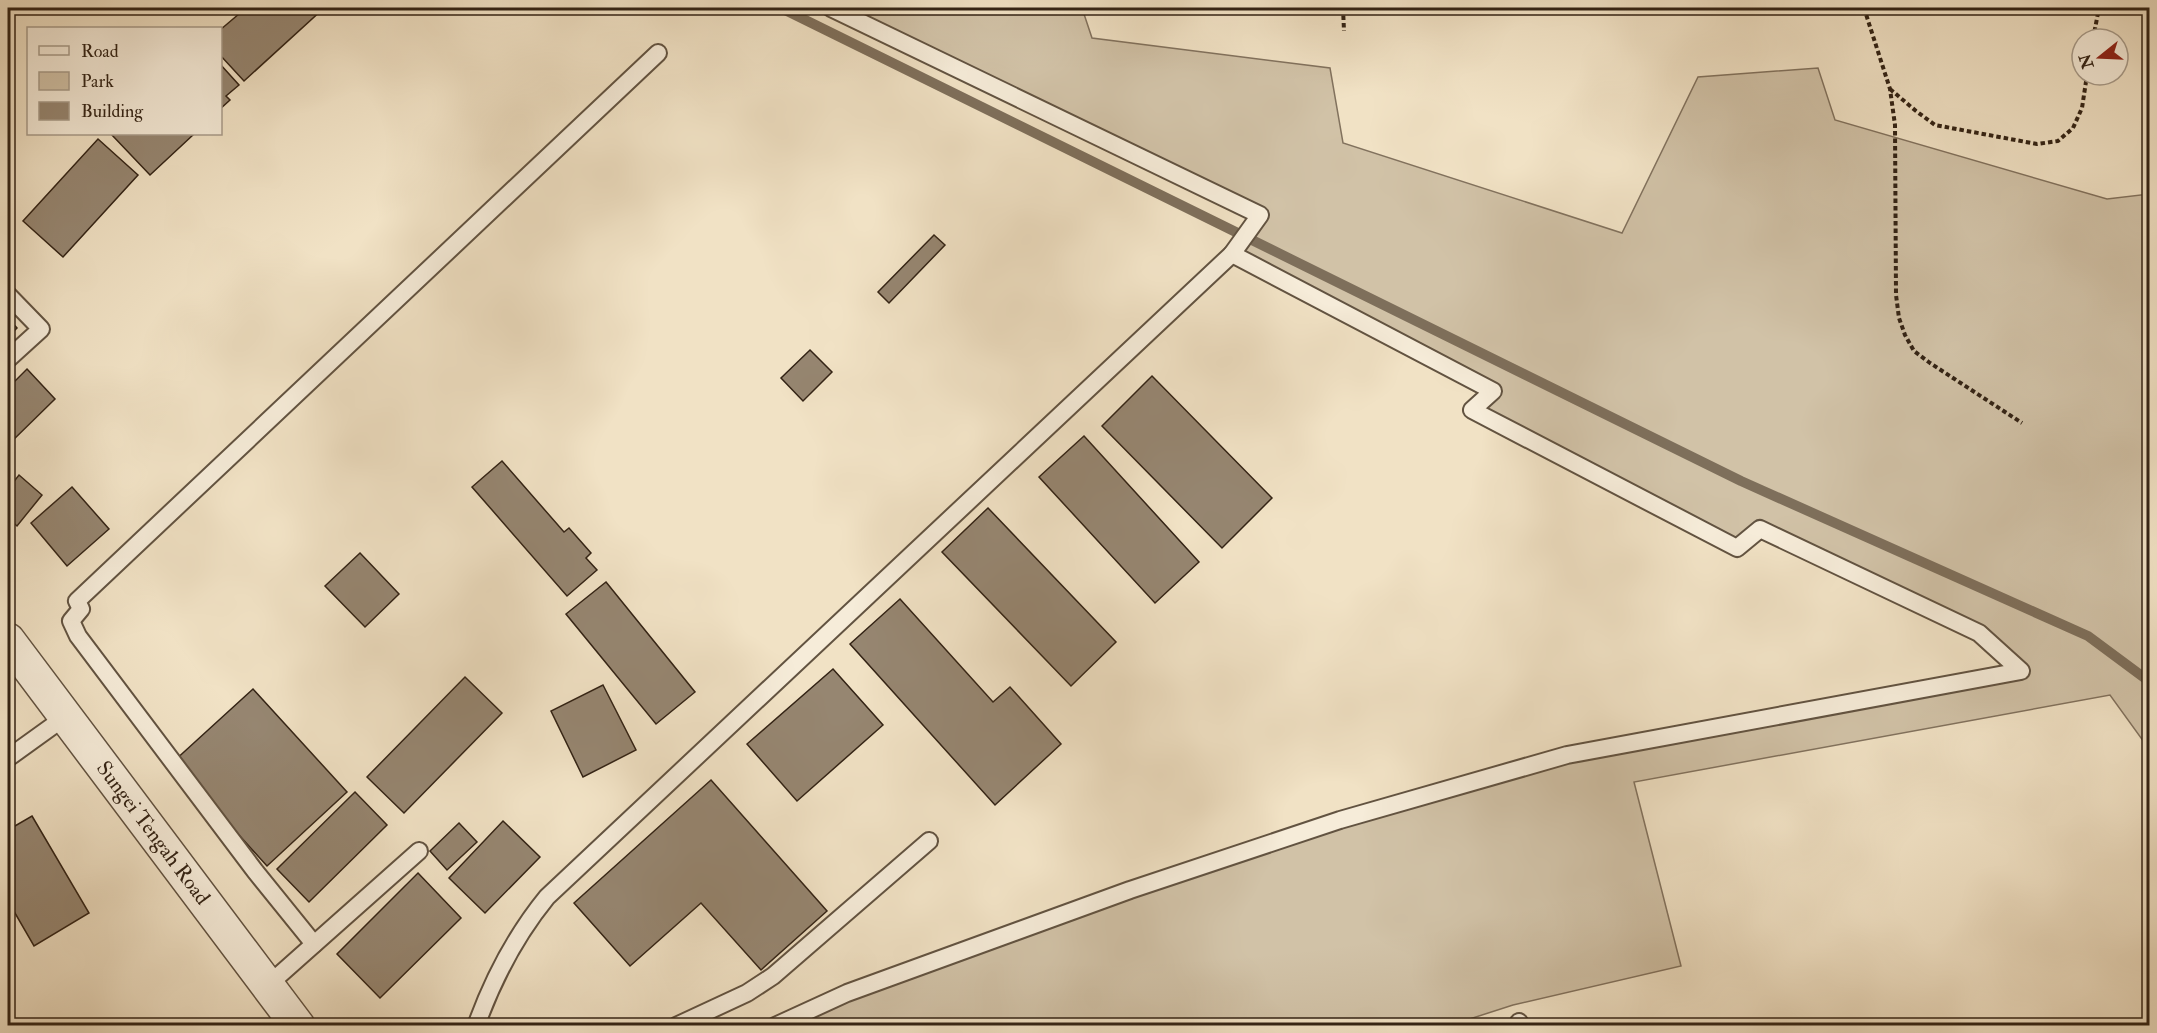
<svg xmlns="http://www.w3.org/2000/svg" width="2157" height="1033" viewBox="0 0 2157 1033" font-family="'IM FELL Double Pica',serif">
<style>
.green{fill:#d1c2a7;stroke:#82725e;stroke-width:1.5}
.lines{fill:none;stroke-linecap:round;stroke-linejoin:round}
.stream{stroke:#7e6f5b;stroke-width:10}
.building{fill:#968671;stroke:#332315;stroke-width:1.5}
.lane-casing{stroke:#625341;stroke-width:20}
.street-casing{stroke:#625341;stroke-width:36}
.path{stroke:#332315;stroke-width:4;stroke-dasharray:4.5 3;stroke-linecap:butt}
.lane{stroke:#f6ecd9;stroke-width:16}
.street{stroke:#f6ecd9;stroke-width:33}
.labels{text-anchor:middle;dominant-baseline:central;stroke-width:5;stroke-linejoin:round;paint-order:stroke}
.street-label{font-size:21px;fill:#332315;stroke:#f6ecd9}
</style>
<rect width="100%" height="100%" fill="#f1e2c5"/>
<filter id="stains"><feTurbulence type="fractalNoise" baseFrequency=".00333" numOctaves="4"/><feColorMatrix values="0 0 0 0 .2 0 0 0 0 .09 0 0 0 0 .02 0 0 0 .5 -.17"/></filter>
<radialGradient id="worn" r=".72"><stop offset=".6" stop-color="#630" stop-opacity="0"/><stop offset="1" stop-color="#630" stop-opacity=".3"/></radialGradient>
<path class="green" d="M831,8h251l10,30 238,30 13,75 279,90 76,-156 120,-9 17,52 272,79 42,-5v555l-39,-54 -476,87 47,184 -168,39 -62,20 -676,1 355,-136 437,-135 453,-84 -41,-38 -219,-104 -23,19 -265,-138 21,-19 -261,-137 28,-39z"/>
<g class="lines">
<path class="stream" d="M781,8l960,473 347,155 62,46"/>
</g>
<g class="building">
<path d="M246,8h78l-80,73 -24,-26v-25z"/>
<path d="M220,64l19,21 -13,11 4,4 -10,9z"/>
<path d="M111,134h83l-44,41z"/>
<path d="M98,139l40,36 -75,82 -40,-36z"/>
<path d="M934,235l11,10 -56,58 -11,-11z"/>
<path d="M8,318l9,10 -9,9z"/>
<path d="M810,350l22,22 -29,29 -22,-23z"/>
<path d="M27,369l28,30 -47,46v-57z"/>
<path d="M1152,376l120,122 -50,50 -120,-122z"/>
<path d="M1084,436l115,126 -44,41 -116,-126z"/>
<path d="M502,461l62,71 5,-4 22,25 -5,5 11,12 -30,26 -95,-109z"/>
<path d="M19,475l23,20 -25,31 -9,-8v-29z"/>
<path d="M72,487l37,42 -42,37 -36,-43z"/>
<path d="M988,508l128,134 -45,44 -129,-134z"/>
<path d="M360,553l39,41 -34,33 -40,-41z"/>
<path d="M606,582l89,110 -39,32 -90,-110z"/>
<path d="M900,599l93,103 17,-15 51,57 -66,61 -145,-161z"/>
<path d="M833,669l50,56 -86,76 -50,-57z"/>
<path d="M465,677l37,36 -98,100 -37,-36z"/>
<path d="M603,685l33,65 -53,27 -32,-66z"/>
<path d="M253,689l94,103 -80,74 -94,-104z"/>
<path d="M711,780l116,131 -66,59 -60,-67 -71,63 -56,-63z"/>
<path d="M355,792l32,33 -78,77 -32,-33z"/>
<path d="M32,816l57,97 -55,33 -26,-45v-71z"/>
<path d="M503,821l37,36 -55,56 -36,-35z"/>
<path d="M459,823l18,19 -30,28 -17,-19z"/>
<path d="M418,873l43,45 -81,80 -43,-44z"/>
</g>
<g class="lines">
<defs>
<g id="lane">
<path d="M8,295l33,34 -33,30"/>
<path d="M8,758l57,-41"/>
<path d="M314,944l-59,-73 -177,-235 -7,-15 10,-12 -4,-8 581,-548"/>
<path d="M267,986l152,-135"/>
<path d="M1519,1022l1,4"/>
<path d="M476,1026c17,-47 40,-91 71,-129l685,-643"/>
<path d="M676,1026l71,-33 26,-17 156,-135"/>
<path d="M775,1026l72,-33 283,-103 210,-70 227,-65 454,-84 -42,-38 -219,-104 -23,19 -265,-138 21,-19 -261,-137 28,-39 -429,-207"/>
</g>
<path id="street" d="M8,640l290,386"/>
</defs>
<use href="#lane" class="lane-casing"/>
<use href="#street" class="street-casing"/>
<g class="path">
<path d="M1343,8l1,23"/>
<path d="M1864,8l26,81 5,36 1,170 3,23 6,17 9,16 16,12 92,60"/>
<path d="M2093,39l6,-31"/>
<path d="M1890,89l26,22 19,14 102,19 21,-3 15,-13 9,-20 5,-33"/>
</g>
<use href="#lane" class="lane"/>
<use href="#street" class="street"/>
</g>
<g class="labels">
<g class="street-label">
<text transform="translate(153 833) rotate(53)">Sungei Tengah Road</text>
</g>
</g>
<rect width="2157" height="1033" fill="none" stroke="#f1e2c5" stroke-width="30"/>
<rect x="9" y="9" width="2139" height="1015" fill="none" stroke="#332315" stroke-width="3"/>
<rect x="15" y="15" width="2127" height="1003" fill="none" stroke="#332315" stroke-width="1.5"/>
<rect x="27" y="27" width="195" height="108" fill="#f6ecd9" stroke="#a89c8b" stroke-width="1.5"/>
<rect x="39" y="46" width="30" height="9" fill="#f6ecd9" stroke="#a89c8b" stroke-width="1.5"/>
<text x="81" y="57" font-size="18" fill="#332315">Road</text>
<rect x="39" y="72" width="30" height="18" fill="#d1c2a7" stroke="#a89c8b" stroke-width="1.5"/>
<text x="81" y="87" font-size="18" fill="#332315">Park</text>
<rect x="39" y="102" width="30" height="18" fill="#968671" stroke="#a89c8b" stroke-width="1.5"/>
<text x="81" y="117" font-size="18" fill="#332315">Building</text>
<g transform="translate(2100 57) rotate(252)"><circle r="28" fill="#f6ecd9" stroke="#a89c8b" stroke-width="1.5"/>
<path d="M0-4.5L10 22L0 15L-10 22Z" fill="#8f2418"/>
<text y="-9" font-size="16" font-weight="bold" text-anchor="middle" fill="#332315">N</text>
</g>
<rect width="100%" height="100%" filter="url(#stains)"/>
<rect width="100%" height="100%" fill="url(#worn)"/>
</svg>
